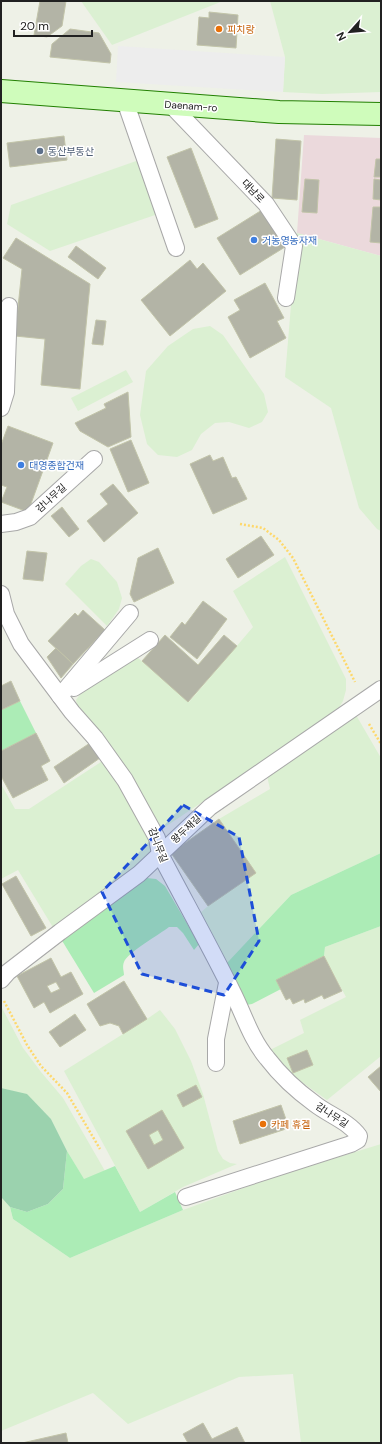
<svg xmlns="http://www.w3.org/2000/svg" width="382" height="1444" viewBox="0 0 382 1444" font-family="'DM Sans','Noto Sans KR',sans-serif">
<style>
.industrial{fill:#ebd9dc}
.farmland{fill:#dbf0d2}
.grass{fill:#acecb6}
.forest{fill:#9bd2ae}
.parking{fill:#ededed}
.building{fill:#b3b4a6;stroke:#c2c4a9;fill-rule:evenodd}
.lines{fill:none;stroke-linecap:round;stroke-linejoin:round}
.lane-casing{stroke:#a8a8a8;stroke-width:18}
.secondary-casing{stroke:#217f01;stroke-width:24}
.path{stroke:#fed86b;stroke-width:2.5;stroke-dasharray:2 2;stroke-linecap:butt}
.lane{stroke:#fff;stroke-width:16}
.secondary{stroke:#cffcbb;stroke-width:22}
.marked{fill:#1d4ed8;fill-opacity:0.2;stroke:#1d4ed8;stroke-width:3;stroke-dasharray:8 5;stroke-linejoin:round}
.food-dot{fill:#e8710a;stroke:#fff;stroke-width:1.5}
.service-dot{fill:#5c6f8a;stroke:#fff;stroke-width:1.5}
.shop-dot{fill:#3f7fe0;stroke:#fff;stroke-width:1.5}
.labels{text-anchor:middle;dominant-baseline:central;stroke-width:3;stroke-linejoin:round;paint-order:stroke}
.food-label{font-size:10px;fill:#c56008;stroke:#fff;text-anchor:start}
.street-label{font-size:10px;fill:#212121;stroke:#fff}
.service-label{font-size:10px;fill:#4e5e75;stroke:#fff;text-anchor:start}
.shop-label{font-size:10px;fill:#366cbe;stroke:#fff;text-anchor:start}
</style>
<rect width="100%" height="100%" fill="#eef1e7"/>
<path class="industrial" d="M304,135l77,3v118l-84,-23z"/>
<g class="farmland">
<path d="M81,1h142l-111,44z"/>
<path d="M270,1h111v91l-59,2 -39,-2 2,-35z"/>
<path d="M139,160l19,54 -108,37 -43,-27 4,-19z"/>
<path d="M297,233l84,23v275l-4,-2 -18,-21 -28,-100 -46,-31z"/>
<path d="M210,326l13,9 41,59 4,18 -6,10 -13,6 -20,-6 -14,1 -14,11 -9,16 -15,7 -19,-2 -11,-11 -7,-29 6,-44 22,-25 25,-17z"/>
<path d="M126,370l7,12 -55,29 -7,-13z"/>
<path d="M285,557l61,122v11l-3,11 -6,10 -13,10 -162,108 -31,-52 -53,-67 -2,-10 5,-7 56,-36 52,45 64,-75 -20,-36z"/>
<path d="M91,559l8,3 18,20 5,16 -3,11 -12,17 -42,-42 16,-18z"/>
<path d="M356,715l25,43v95l-90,42 -66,70 -26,-51 9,-8 11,-87 51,-30 -3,-13z"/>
<path d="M104,760l50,86 -3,9 -97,74 -36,-59 -17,9v-95l14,25h14z"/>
<path d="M381,926v130l-54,44 -31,-22 -26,-28 34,-17 -4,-13 46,-23 -22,-41 1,-9z"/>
<path d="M1,1006l22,42 18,24 22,26 42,73 -21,9 -17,-29 -16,-32 -24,-24 -26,-7z"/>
<path d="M160,1010l15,19 16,32 12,33 15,57 5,8 7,4 7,1 -54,23 -43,25 -76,-141 83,-52z"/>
<path d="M381,1144v299h-80l-8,-69 -54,3 -111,47 -35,-31 -92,38v-234l9,10 3,12 57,39 113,-48 85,-31z"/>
</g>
<g class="grass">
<path d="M20,701l16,32 -35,18v-41z"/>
<path d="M381,853v73l-56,21 -1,9 -47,24 4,9 -29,15 -6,1 -21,-40 66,-70z"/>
<path d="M147,878l9,1 9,7 34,58 -5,6 -11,-17 -6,-6h-8c-9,7 -42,26 -45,35 -2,5 0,9 0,13l-30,18 -33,-54 73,-54z"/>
<path d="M67,1151l17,28 31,-13 25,46 35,-20 8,18 -113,48 -57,-39 -3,-12 17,5 21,-8 15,-15z"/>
</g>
<path class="forest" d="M1,1088l26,6 24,25 16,32 -4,38 -15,15 -21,8 -17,-5 -9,-10z"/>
<path class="parking" d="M118,46l167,11 -2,35 -167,-10z"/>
<g class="building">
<path d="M40,1h26l-4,25 -15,11 -13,-2z"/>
<path d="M209,12l29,3 -2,33 -39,-3 2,-28 10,1z"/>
<path d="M70,29l29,4 12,21 -1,9 -60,-6 2,-13z"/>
<path d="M64,136l3,24 -57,7 -3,-24z"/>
<path d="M276,139l25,2 -4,59 -25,-2z"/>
<path d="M191,148l27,71 -23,9 -28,-71z"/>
<path d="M376,159h5v18h-7z"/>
<path d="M305,179l14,1 -2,33 -15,-1z"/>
<path d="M374,179l7,1v20l-8,-1z"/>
<path d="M373,207h8v36l-11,-1z"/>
<path d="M262,210l23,37 -45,28 -23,-37z"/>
<path d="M16,238l74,46 -10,105 -39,-4 4,-46 -30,-3 7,-67 -19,-11z"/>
<path d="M76,246l30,22 -8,11 -30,-22z"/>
<path d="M190,260l7,9 6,-6 23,28 -56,45 -29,-36z"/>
<path d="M265,283l19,35 -7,3 9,17 -36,20 -22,-41 12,-7 -6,-10z"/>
<path d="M96,320l10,1 -3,24 -11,-1z"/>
<path d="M128,392l3,45 -23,10 -28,-16 -5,-8 31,-15 -2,-4z"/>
<path d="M8,426l45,17 -25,69 -27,-10 6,-15 -6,-2v-40z"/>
<path d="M131,440l18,43 -21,9 -18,-43z"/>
<path d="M210,455l3,6 10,-4 9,21 4,-1 11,22 -34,15 -23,-50z"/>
<path d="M113,484l25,29 -34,29 -17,-21 21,-17 -8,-10z"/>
<path d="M62,507l17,22 -10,8 -18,-21z"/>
<path d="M261,536l13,19 -36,23 -12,-19z"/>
<path d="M158,548l16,35 -40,19 -4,-8 8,-36z"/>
<path d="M27,551l20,2 -4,28 -20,-2z"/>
<path d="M203,601l24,18 -30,40 -27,-22 12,-15 3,3z"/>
<path d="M83,610l22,20 -32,34 -25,-23 27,-28 3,3z"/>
<path d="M165,635l33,30 26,-30 13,11 -49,56 -46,-41z"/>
<path d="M56,648l17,16 -12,14 -14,-21z"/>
<path d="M11,681l9,20 -19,9v-24z"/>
<path d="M36,733l14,28 -9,5 7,14 -35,18 -12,-22v-25z"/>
<path d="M90,743l10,15 -36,25 -10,-16z"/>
<path d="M219,819l37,54 -48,33 -37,-53z"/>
<path d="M16,876l30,52 -15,8 -29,-52z"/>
<path d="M324,956l18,35 -18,8 -2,-4 -17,8 -1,-4 -11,5 -3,-6 -4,2 -10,-20z"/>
<path d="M51,958l10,19 10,-5 12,22 -33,19 -6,-11 -10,6 -17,-32zM56,982l4,7 -9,4 -4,-7z"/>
<path d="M124,981l23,38 -24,15 -4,-8 -9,-3 -10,3 -13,-22z"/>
<path d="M75,1014l11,16 -26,17 -11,-15z"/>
<path d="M307,1050l6,15 -20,8 -6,-15z"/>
<path d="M381,1066v26l-13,-15z"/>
<path d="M196,1085l6,12 -19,10 -6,-12z"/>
<path d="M281,1105l8,23 -49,16 -7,-23z"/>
<path d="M162,1110l22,38 -36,21 -22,-38zM158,1130l5,10 -9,5 -5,-10z"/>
<path d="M203,1423l9,16 25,-12 8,16h-57l-5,-9z"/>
<path d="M66,1433l2,10h-46z"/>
</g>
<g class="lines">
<defs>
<g id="lane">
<path d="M125,101l51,147"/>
<path d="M170,104l96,100 28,42 -8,52"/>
<path d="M1,408l5,-16 3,-86"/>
<path d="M1,524l15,-2 14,-5 64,-58"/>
<path d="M1,594l5,20 15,30 51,68 23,26 30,42 32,58 3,16c24,46 50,92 73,139 11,22 18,46 34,65 13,17 30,33 48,46 14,11 33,17 44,32l-1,4 -7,4 -165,53"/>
<path d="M74,688l76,-48"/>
<path d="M60,696l70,-83"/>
<path d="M1,980l7,-8 52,-40 79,-58 71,-67 171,-118"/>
<path d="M216,1063v-24l11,-56"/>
</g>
<path id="secondary" d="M1,91l278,21 102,2"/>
</defs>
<use href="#lane" class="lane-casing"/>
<use href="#secondary" class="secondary-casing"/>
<g class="path">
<path d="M240,524l23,4 16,12 14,18 62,124"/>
<path d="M369,724l12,20"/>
<path d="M4,1001l23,44 14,21 26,27 33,56"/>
</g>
<use href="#lane" class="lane"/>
<use href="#secondary" class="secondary"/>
</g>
<path class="marked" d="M183,805l56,32 20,104 -35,54 -82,-21 -40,-82z"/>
<g class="food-dot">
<circle cx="219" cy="29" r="4"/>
<circle cx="263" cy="1124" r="4"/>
</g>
<circle class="service-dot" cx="40" cy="151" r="4"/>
<g class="shop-dot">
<circle cx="254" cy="240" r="4"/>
<circle cx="21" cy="465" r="4"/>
</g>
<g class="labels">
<g class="food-label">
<text x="227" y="29">피치랑</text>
<text x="271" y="1124">카페 휴겔</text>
</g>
<g class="street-label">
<text transform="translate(191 106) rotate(4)">Daenam-ro</text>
<text transform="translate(253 191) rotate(46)">대남로</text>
<text transform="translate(51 498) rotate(-42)">감나무길</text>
<text transform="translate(186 829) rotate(-43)">왕두재길</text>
<text transform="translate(158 845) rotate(69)">감나무길</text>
<text transform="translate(332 1115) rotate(33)">감나무길</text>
</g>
<g class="service-label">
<text x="48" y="151">동산부동산</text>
</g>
<g class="shop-label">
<text x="262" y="240">거농영농자재</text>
<text x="29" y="465">대영종합건재</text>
</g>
</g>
<rect width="382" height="1444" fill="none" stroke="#212121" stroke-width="4"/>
<g transform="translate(350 32) rotate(243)" stroke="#ffffff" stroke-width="3" paint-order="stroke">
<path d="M0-3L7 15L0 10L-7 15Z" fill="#212121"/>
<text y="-6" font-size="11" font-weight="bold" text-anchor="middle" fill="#212121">N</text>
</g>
<path d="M14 30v6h78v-6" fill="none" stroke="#212121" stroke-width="2"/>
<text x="20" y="30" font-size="12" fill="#212121" stroke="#ffffff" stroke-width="3" paint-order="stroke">20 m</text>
</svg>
